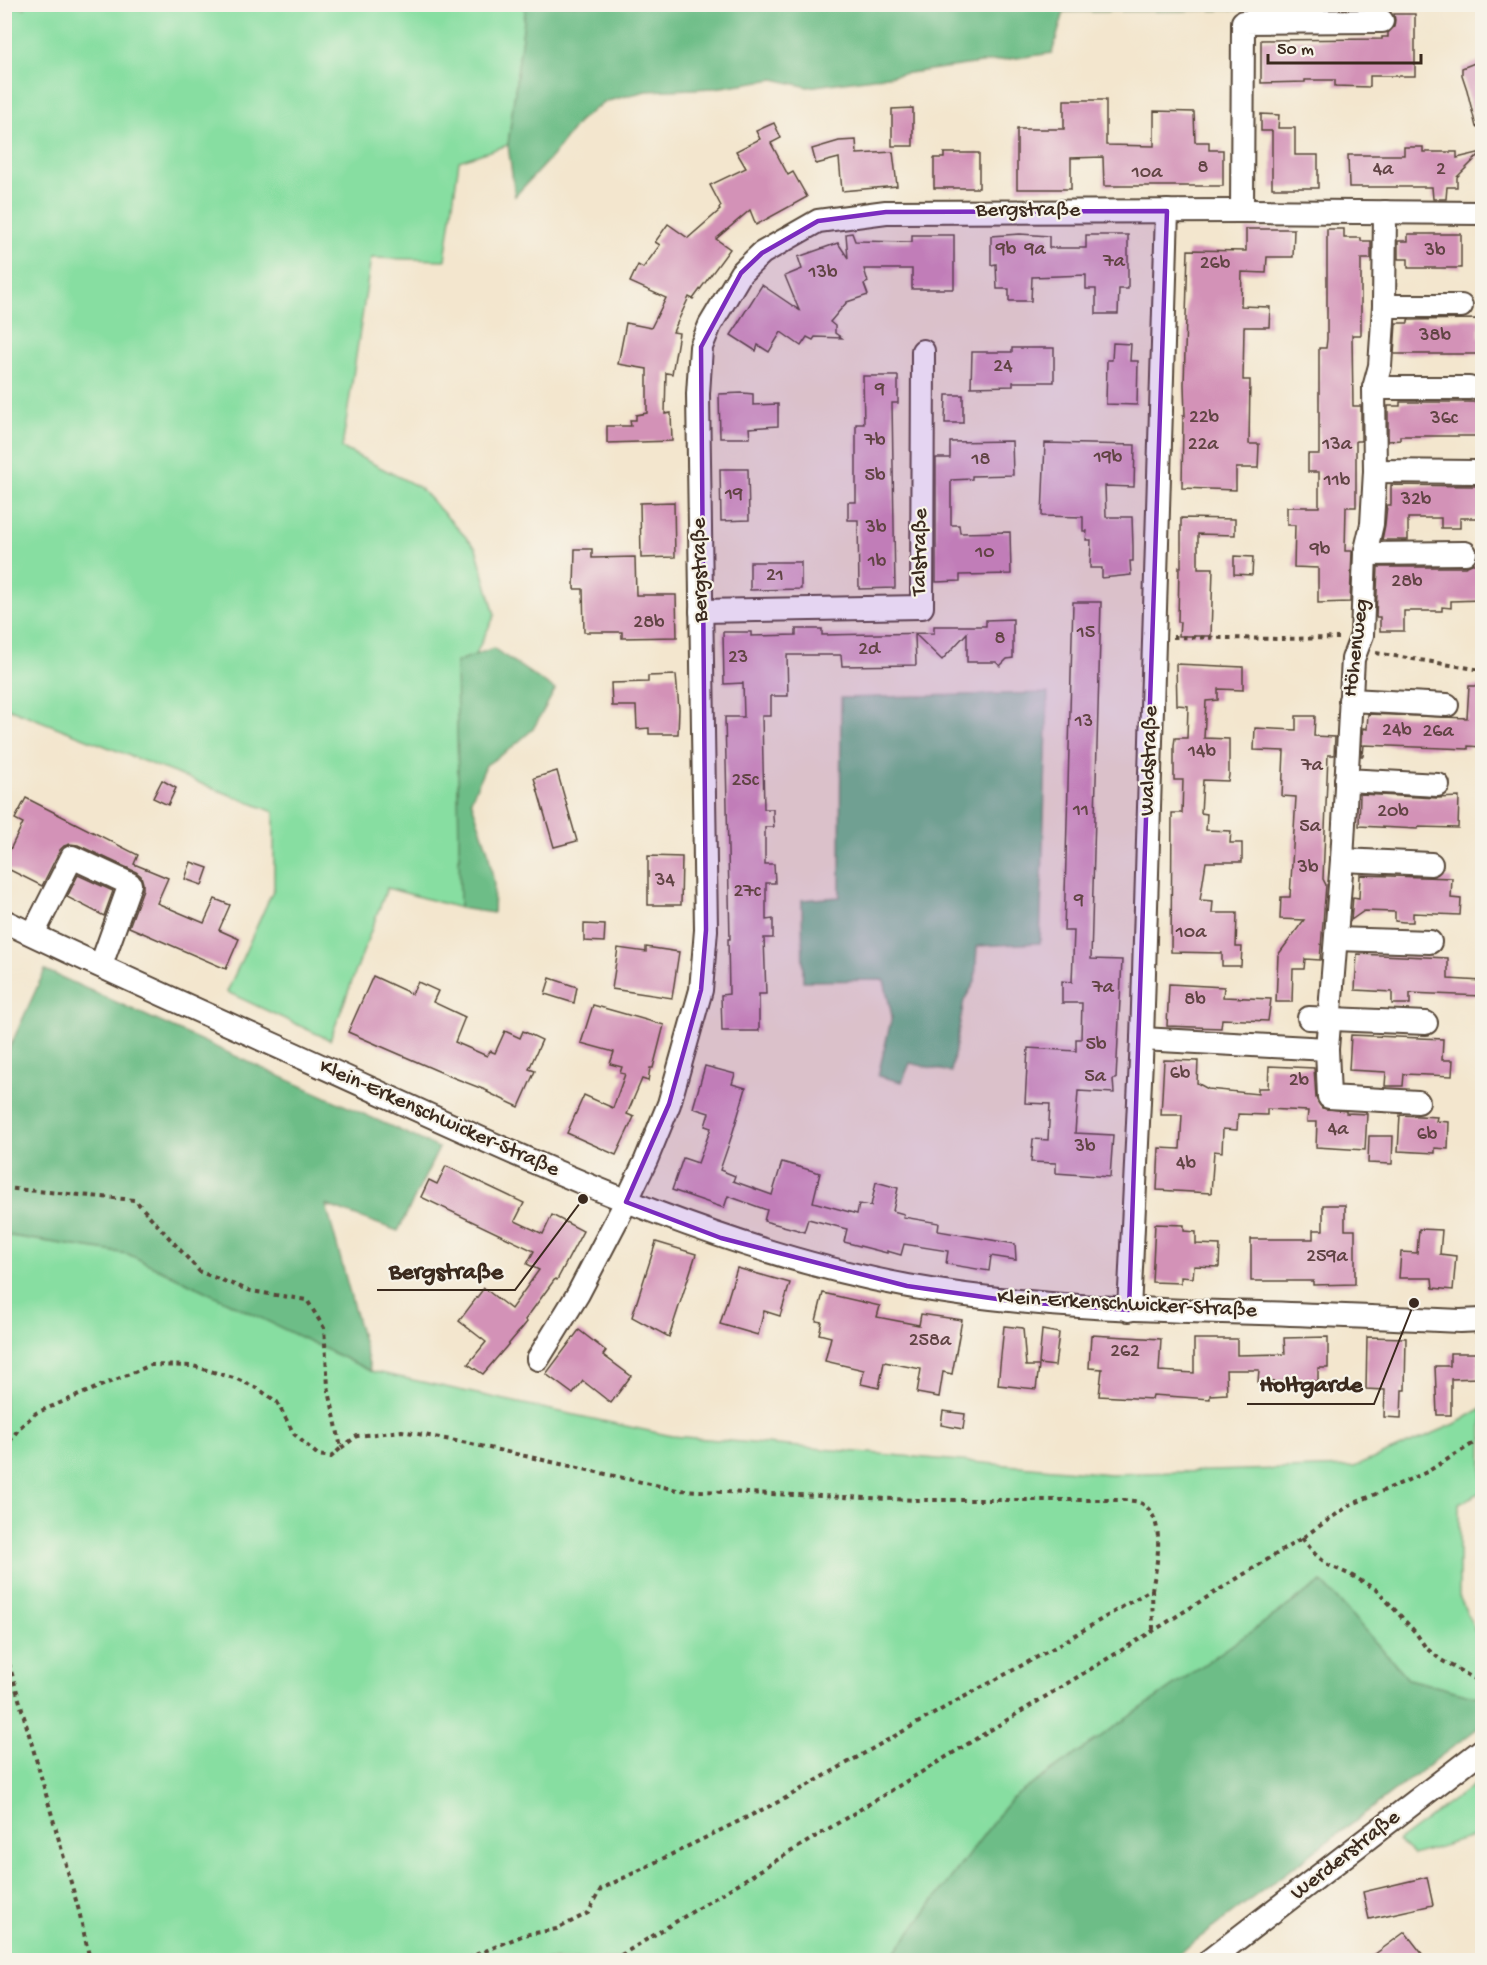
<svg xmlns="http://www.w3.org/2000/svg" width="1487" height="1965" viewBox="0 0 1487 1965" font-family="'Gochi Hand',sans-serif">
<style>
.green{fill:#87dea1;stroke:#618460;stroke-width:1.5}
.forest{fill:#6dbd87;stroke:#547452;stroke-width:1.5}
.building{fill:#d392b7}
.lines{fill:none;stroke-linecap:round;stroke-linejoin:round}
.minor-casing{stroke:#574638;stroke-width:26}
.path{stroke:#574638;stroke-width:4;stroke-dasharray:4.5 4.5;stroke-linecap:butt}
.minor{stroke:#fff;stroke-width:22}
.marked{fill:#7b2cbf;fill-opacity:0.2;stroke:#7b2cbf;stroke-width:4.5;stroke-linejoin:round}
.labels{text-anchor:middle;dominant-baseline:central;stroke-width:4.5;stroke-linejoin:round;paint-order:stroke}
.number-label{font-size:20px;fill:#614444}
.street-label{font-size:22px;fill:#3b2a1e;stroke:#f7f3e8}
.leader{fill:none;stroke:#3b2a1e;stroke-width:2}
.callout-dot{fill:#3b2a1e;stroke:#f7f3e8;stroke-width:2}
.callout-label{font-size:24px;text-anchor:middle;font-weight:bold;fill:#3b2a1e;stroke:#f7f3e8;stroke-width:4.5;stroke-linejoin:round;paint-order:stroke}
</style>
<rect width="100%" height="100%" fill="#f7f3e8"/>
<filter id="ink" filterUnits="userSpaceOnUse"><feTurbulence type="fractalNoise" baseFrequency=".0167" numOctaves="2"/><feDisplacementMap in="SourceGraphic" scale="12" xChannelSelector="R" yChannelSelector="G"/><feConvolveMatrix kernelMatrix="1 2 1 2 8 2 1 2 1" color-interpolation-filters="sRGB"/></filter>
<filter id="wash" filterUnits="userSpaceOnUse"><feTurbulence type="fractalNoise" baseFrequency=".008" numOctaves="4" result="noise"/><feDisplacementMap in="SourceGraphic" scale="24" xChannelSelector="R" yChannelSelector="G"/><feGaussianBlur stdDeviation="1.35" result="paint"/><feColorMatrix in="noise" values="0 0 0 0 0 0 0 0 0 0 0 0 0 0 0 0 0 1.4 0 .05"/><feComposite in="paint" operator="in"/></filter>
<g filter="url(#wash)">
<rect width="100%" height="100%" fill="#f3e6ce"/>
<g class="green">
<path d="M26,4l500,1 -18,140 -49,16 -14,99 -74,-2 -29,190 77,39 57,61 19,67 -38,76 3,217 -73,-20 -57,152 -103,-48 47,-104v-76l-269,-105 -1,-702 21,3z"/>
<path d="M4,1235l124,19 243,117 301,65 438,38 244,-7 101,-43 27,-16v84l-23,11v93l23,50v52l-74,-19 -86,-97 -312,218 -121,160h-884z"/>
<path d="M1482,1779v55l-69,21 -15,-14z"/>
</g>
<g class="forest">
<path d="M526,5l775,-1v5l-237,3 -12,41 -244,34 -34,-8 -59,9 -69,3 -42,11 -24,18 -28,36 -37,40 -7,-51z"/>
<path d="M493,648l62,42 -22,39 -23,20 -24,16 -15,35 17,51 6,33 -1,29 -33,-5 -4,-246z"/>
<path d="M1048,693l-8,250 -63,3 -2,36 -11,18 -13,72 -41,-9 -8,19 -24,-6 14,-60 -8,-36 -81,1 -1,-81 38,-3 1,-199z"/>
<path d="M45,970l394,178 -41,83 -72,-26 45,166 -243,-117 -123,-19v-177z"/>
<path d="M1322,1582l86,97 74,19v27l-312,235h-281l121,-160z"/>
</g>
<g id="blocks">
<g class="building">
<path d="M1394,14h21v62h-45v11l-35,-1v-6h-30v2l-44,1v-43l121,-1v-2h6v-4l6,-6 1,-7z"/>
<path d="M1482,60v66l-6,1 -9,-37 -5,-15v-7z"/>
<path d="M1064,100h42v45l48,1v-35l40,1 1,30h14v8h14v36h-119l-1,-29 -32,1v31h-54v-60h47z"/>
<path d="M913,108v38h-21v-37z"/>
<path d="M1261,114l18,1 -1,13h17v27h23v33h-46v-57h-11z"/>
<path d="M774,123l7,15 -10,5 17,32 5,-3 14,25 -51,28 -6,-15 -34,29 14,10 -37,50 -4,-2 -16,35 6,1 -7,41 -6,-1 -1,41 6,-1 1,28 -65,2v-17h24l-1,-6h6v-5l11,-2v-44l-29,-5 8,-41 25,5 15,-30 -36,-16 8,-17 5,3 17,-23 -5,-3 13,-18 20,14 32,-28 -1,-2 2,-2 -11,-21 36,-17 -10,-17 24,-12 -4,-8z"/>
<path d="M856,140l1,14 36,-2 4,34 -55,5 -3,-33 -23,6 -4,-15 27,-8z"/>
<path d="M1404,147h19v5h34v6l25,-6 -25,25v10h-10l-1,12h-13l-1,-12h-83l-1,-32h56z"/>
<path d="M944,153h35v35h-45v-30h10z"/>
<path d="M1246,229h48l-1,28h-26l-1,16 -24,-1 -1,34 29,1 -1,20h-25l-1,53h7l-1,64h10l-1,24h-22v22l-54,-2 1,-72h2l-1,-32 4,-134 58,1z"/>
<path d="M1327,229h17v9h17v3h10v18h-10v76h-9l1,71h8v35h-5v66h-10l-1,44h7l-2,51 -32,1v-35l-24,-1 1,-42h-8v-18h32v-35h-11v-18h11v-106h7l1,-9z"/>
<path d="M852,233l3,8 57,1v-7h42v54h-42v-20h-48l4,13 -4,2 4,11 -21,7 -17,20 5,4v7l7,5 -27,-1 -2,3 -6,-3 -6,9 -20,-14 -12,20 -11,-7 -2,6 -25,-16 8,-12h-1l24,-38 37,25 -14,-34 17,-7 -4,-12 40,-14 10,15 -2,-24z"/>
<path d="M1020,234l29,2v12h37v-13h42v54h-9l-1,25h-22v-25h-10v-14l-54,2 -1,24h-22v-12h-12l-1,-25 -5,1v-29z"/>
<path d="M1408,234h53v34h-53v-9h-10v-18h10z"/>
<path d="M1479,319v18h3v17h-88l2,-31h12v-3z"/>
<path d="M1113,343l18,1 -1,17h8l-1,44 -31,-1 1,-44h5z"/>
<path d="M1012,348h42v34h-41v4l-42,1 1,-35h40z"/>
<path d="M863,376h35v27h-6l3,185 -36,1 -1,-69h-10v-18h8v-78h8z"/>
<path d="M743,393l10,1v11l25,-1v22l-29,2 1,10h-30l-1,-44z"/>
<path d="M946,395h17v28h-18z"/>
<path d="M1400,402h82v34h-82v4l-12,1v-35h12z"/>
<path d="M1012,441l1,34 -41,1v3l-21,1v45h8l1,8 50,-1 1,42 -51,1v6l-24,1v-124h14v-16z"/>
<path d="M1045,443l90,2 -1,42 -29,-1 1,31h26l1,29v15h-3l1,14 -29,3v-10h-12l1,-28h-5l1,-9h-4v-14l-41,-1z"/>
<path d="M720,469h28l1,51 -28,1z"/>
<path d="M1482,483v35h-22v10h-19v-10h-33v22h-26l3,-15 2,-20h4v-20l84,1z"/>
<path d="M674,502l1,55 -34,1 -1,-55z"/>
<path d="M1181,518l54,1v16l-37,-1v34h15l-2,68h-32l1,-14h-2l1,-55h2z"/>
<path d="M575,549h17v9l43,-1 1,38h40l1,42 -55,1v-6h-38l-1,-43h-9z"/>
<path d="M1234,556l19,1 -1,18 -18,-1z"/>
<path d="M750,562h51v27l-51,1z"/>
<path d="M1472,564h10v36l-31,1v7l-9,-1v4h-38v20h-24v-14h-4l2,-50h87z"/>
<path d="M1073,602h28l-10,357 31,1 -6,119h-3l1,14 -36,-2 -3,42 38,2 -3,42 -54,-4v-10l-25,-1 2,-23 15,1 2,-36 -25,-1 3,-55 48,3v-12h5l1,-36h-20v-22l10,1 2,-51h-10z"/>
<path d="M1013,619v39l-6,1 -7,7 -4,-4h-29v-29l-25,27 -27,-26 1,31 -74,1 -1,-11h-54l1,41h-17v20h-9l2,93h9v8l1,10h-9v37h9l1,19h-9v37l7,-1v19h-9l2,56h-7v37h-37l-1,-36 8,-1 -1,-55h2l-5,-222h19l-1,-34 -19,1 -1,-52h28v4l45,-1v-6h26v6l112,-2v-7h52v-6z"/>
<path d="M1176,664l67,3v23l-25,-1v11l-12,1 -2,37 25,1v36l-1,6 -25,-1 -2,33 6,1 -1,16 25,1 -1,12h12v19h-36l-6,38 13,1 -1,12h25l-1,34h6l-1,19h-19v-13l-51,-1 1,-139h10l1,-33h-9v-35l1,-7h12l1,-32 -11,-1z"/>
<path d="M676,675l3,34 -1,25h-29v-6l-12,1 -1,-23h-24l-1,-23 37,-1v-6z"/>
<path d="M1469,686h13v61l-14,-1v3l-104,-4 -1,11h-2l2,-28 4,1 1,-15 99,4z"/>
<path d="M1296,716h19l-1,20 21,1 -1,18h-6l-5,124 3,6 -6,75 -15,-1 -1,10h-11l-1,33h-16l2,-47 26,-35 -24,-1 1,-22h9l6,-100 -14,-1 2,-45 -30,-1 1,-22 41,2z"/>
<path d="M557,771l20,70 -23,6 -20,-69z"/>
<path d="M162,780l14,8 -8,17 -15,-7z"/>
<path d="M1360,794l77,4 22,-1 -1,31 -40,-1v2l-59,-3z"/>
<path d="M26,798l112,57 -4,9 34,14 -11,25 47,20 11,-24 15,6 -11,25 20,9 -13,30 -97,-42 14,-38v-6l-2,-7 -5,-4 -58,-27 -8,-1 -6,2 -4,4 -18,36 -38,-19v-5l19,-39 -8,-4z"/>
<path d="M648,856l34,1 -1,48h-33z"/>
<path d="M191,862l17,6 -6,17 -17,-6z"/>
<path d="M78,875l35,16 -9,25 -37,-19z"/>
<path d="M1360,875l92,3 -1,20 10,1 -1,16 -47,-2v9h-9l-9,-1v-9l-31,-1 -13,9 2,-23 6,1z"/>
<path d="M584,924l21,1 -1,17 -20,-1z"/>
<path d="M646,947l33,5 -7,46 -60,-9 6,-41 28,4z"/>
<path d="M1357,954l91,4v21l34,2v15l-72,-3v11h-18v-12l-37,-2z"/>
<path d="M373,976l39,18 6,-12 20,9 -5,11 32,15 -10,25 32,14 3,-5 5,2 10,-22 15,7 3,-7 19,9 -13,29 6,2 -16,36 -32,-15 1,-1 -36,-14 -104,-45z"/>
<path d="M550,978l27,9 -3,16 -29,-9z"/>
<path d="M1169,984l55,3 -1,10 48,2 -3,22 -46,-2 -1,9 -54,-2z"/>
<path d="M593,1005l71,20 -11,43h-3l-2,13 -6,-2 -15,35 7,3 -18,38 -49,-22 17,-38 29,13 12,-34 -5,-1 2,-6 -12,-3 4,-12 -33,-9z"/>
<path d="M1351,1035l92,4 -1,21h11l-1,16 -48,-2 -1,12h-18l1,-14 -37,-2z"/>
<path d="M1164,1060l34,1 -1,22 11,6 50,5v-6h10l1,-22 45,2 2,30 6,10 24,3v2l21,1 -2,36 -49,-3 1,-25h-10l1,-11 -41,-2v6l-29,-1 -1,16 -14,-1 -1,23 -8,-1 -3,42 -54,-3 2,-42 21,1 2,-34h-21z"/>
<path d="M705,1066l30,8 -3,10 14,4 -14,47 -12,35 15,6 -2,5 39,14 10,-33 38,11 -7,29 44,12 2,-10 12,2 5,-24 22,6 -5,23 11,3 -1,3 36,6 -1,8 77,13 1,16 -25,-4 -2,15 -43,-7 2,-13 -44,-7 -3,11 -14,-4v2l-43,-11 3,-13 -39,-10 -4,13 -6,-2 -34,-9 3,-11 -39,-14 -4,12 -52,-18 11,-32 15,5 13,-35 -6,-2 4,-13 -16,-5z"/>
<path d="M1400,1115l37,2 -1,4 13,1 -1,27 -13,-1v5l-37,-2z"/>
<path d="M1369,1136h24l-1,28 -24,-1z"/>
<path d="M446,1166l78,37 -9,18 28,13 9,-19 31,16 -26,49 -2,-1 -30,41 2,2 -4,5 -40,47 -15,-10 18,-22 -27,-21 25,-33 27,21 28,-39 -12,-6 7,-13 -113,-54 8,-17 8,4z"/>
<path d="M1323,1205h22v25h10v54l-42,1v-4h-62v-42h62v-9h10z"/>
<path d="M1155,1224l29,1v6l12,1v12l24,1 -1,22 -25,-1 -1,12 -12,-1v6l-29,-1z"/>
<path d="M1419,1229l23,1 -2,24 16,2 -3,34 -20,-2 -1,-10h-33l2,-26 16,1z"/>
<path d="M656,1242l40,12 -27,83 -37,-20z"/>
<path d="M737,1268l53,15 -10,33 -16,-5 -6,24 -38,-11z"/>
<path d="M823,1293l57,13 -3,11 42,8 2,-11 41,6 -10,54 -9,-2 -4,25 -22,-4 4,-24 -37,-7 -5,26 -18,-4 3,-14 -39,-9 6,-24 -12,-3 3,-12 -6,-1z"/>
<path d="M1004,1326l19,2 3,38h13l-3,23 -38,-4z"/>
<path d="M579,1330l27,21 -3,4 28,21 -20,27 -28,-22 -10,13 -27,-20z"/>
<path d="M1042,1330l17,3 -4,33 -16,-2z"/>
<path d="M1091,1335l70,4 -2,32 35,2v-34h43v16l48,-1 -1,-16 44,-1v31h-10v13l-60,1 1,-12h-33l1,24 -17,1v4l-57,-4 -1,4 -53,-3 3,-27 -13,-1z"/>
<path d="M1367,1337l39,1 -1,52h-3l-1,28 -17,-1 1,-27 -19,-1z"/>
<path d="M1450,1353h28v25l-27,1v36h-14l-2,-49h15z"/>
<path d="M943,1411l22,3 -2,15 -22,-4z"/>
<path d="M1427,1877l6,28 -64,14 -6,-27z"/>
<path d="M1405,1932l22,28h-60z"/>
</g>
</g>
</g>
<g filter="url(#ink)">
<use href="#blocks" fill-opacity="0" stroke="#574638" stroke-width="1.5"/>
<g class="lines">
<defs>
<g id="minor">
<path d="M1242,211l1,-189 139,-1"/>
<path d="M1384,306h77"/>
<path d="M1374,388h95"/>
<path d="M1375,471l100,1"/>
<path d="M1365,554l100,-1"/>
<path d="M701,611l221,-4 1,-256"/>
<path d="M1350,700l97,5"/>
<path d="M1346,780l92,5"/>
<path d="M1342,860l89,4"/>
<path d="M4,921c127,61 257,117 385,176 168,76 336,155 519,189 116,21 234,24 352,27 66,2 133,5 200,8l22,-1"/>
<path d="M33,934l39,-77 58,27 -29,81"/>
<path d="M1336,939l94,3"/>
<path d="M1309,1018l117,5"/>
<path d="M1142,1039l185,10 15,-189 11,-201 9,-24 3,-81 7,-30 3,-53 -1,-83 6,-22 4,-60 1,-94"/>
<path d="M1327,1049l2,48 89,5"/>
<path d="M1129,1310l13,-271 25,-828"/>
<path d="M538,1359l40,-65 48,-92 20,-42 23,-56 32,-114 5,-60 -8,-536 3,-47 9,-22 31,-52 21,-20 56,-32 68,-9 356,-1 240,2"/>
<path d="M1210,1960l272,-210"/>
</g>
</defs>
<use href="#minor" class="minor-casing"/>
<g class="path">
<path d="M1173,637l107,2 59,-1"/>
<path d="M1376,653l106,17"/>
<path d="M4,1188l131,12 65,72 51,19 56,9 17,28 4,58 13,62 -10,9 -13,-2 -24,-21 -17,-32 -20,-14 -20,-9 -44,-13 -42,-1 -115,48 -17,15 -15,22"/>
<path d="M341,1448l16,-12 45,-5 65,12 210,47 239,10h211c4,1 10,1 14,3 26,14 16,63 11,86l-100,60 -101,55 -169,96 -181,89 -13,24 -31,16 -33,6 -61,25"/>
<path d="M1302,1538l13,16 13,11 23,10 26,15 39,43 10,15 15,12 41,23"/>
<path d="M1152,1589l1,41"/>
<path d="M4,1646l75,265 11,49"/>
<path d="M613,1960l540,-329 149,-93 48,-33 77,-33 55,-34"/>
</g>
<use href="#minor" class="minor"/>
</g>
</g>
<path class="marked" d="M1167,211l-38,1099 -118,-9 -104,-15 -186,-48 -95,-36 43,-98 32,-114 5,-60 -5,-583 40,-74 21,-20 56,-32 68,-9z"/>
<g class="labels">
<g class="number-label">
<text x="1203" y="168">8</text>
<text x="1383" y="170">4a</text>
<text x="1441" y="170">2</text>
<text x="1147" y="173">10a</text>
<text x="1006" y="250">9b</text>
<text x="1035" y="250">9a</text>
<text x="1435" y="251">3b</text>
<text x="1114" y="262">7a</text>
<text x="1215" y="264">26b</text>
<text x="823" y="273">13b</text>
<text x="1435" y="336">38b</text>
<text x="1003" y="367">24</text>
<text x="880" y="390">9</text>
<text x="1204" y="418">22b</text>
<text x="1444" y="419">36c</text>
<text x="875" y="441">7b</text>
<text x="1203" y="445">22a</text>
<text x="1337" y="445">13a</text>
<text x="1108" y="458">19b</text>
<text x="981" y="460">18</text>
<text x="875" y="476">5b</text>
<text x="1337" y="481">11b</text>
<text x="734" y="495">19</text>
<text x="1416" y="500">32b</text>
<text x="876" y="528">3b</text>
<text x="1320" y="550">9b</text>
<text x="985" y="553">10</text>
<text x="877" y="562">1b</text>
<text x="775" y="576">21</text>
<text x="1407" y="582">28b</text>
<text x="649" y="623">28b</text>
<text x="1086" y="633">15</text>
<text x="1000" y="639">8</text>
<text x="869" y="650">2d</text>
<text x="738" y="658">23</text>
<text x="1084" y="722">13</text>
<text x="1397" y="731">24b</text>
<text x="1438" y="732">26a</text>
<text x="1202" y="752">14b</text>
<text x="1312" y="766">7a</text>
<text x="745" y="781">25c</text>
<text x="1081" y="811">11</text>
<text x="1393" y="812">20b</text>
<text x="1310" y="827">5a</text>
<text x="1308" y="868">3b</text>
<text x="665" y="881">34</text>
<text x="747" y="892">27c</text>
<text x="1079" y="901">9</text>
<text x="1191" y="933">10a</text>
<text x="1103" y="988">7a</text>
<text x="1195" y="1000">8b</text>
<text x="1096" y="1045">5b</text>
<text x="1180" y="1074">6b</text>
<text x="1095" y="1077">5a</text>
<text x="1299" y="1081">2b</text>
<text x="1338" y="1130">4a</text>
<text x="1427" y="1135">6b</text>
<text x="1085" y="1147">3b</text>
<text x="1186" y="1164">4b</text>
<text x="1327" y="1257">259a</text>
<text x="930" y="1341">258a</text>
<text x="1125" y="1352">262</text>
</g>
<g class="street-label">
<text x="1028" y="211">Bergstraße</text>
<text transform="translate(921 552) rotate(-89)">Talstraße</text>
<text transform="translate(701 570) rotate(-91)">Bergstraße</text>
<text transform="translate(1357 648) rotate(-83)">Höhenweg</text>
<text transform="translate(1150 761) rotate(-88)">Waldstraße</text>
<text transform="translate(439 1119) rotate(24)">Klein-Erkenschwicker-Straße</text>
<text transform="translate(1127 1305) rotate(3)">Klein-Erkenschwicker-Straße</text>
<text transform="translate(1346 1856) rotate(-38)">Werderstraße</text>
</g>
</g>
<path class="leader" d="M583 1199L515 1290H377M1414 1303L1374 1404H1247"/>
<g class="callout-dot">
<circle cx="583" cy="1199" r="6"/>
<circle cx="1414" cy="1303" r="6"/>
</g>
<g class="callout-label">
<text x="446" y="1278">Bergstraße</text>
<text x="1311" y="1391">Holtgarde</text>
</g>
<rect width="1487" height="1965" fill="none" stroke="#f7f3e8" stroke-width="24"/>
<path d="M1268 54v9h153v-9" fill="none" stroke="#3b2a1e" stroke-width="3"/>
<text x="1277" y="54" font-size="18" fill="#3b2a1e" stroke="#f7f3e8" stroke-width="4.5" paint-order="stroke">50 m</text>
</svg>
